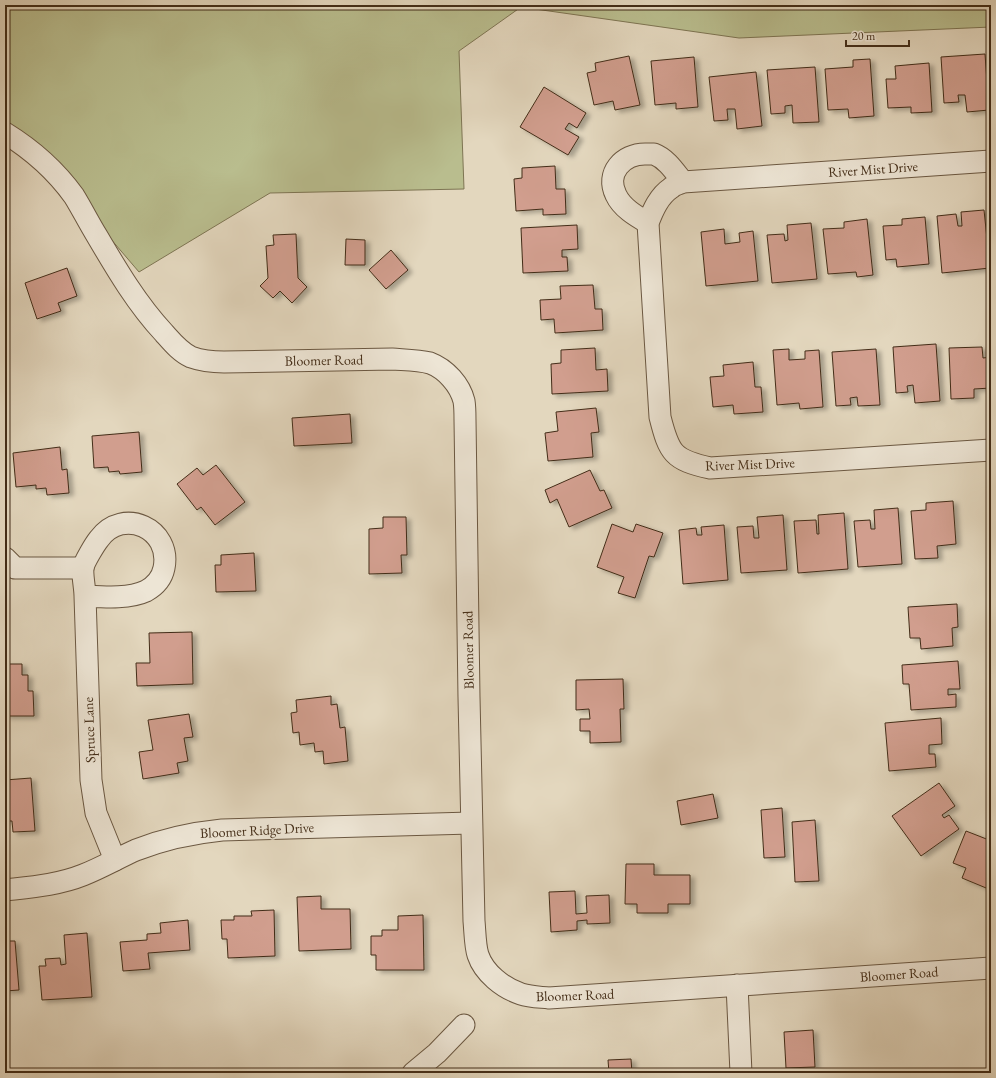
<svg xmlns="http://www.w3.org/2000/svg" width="996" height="1078" viewBox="0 0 996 1078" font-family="'EB Garamond',serif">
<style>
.green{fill:#b9bd8e;stroke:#7e7553}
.building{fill:#d19e8e;stroke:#432d18;filter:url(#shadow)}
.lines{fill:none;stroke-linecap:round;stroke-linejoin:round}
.street-casing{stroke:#6b5842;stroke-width:23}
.street{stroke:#ede5d5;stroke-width:21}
.labels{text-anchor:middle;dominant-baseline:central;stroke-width:3;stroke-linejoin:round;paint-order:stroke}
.street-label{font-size:14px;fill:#432d18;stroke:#ede5d5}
</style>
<defs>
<filter id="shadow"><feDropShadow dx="4.5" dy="2.5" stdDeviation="2" flood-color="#0004"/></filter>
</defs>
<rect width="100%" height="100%" fill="#e3d7be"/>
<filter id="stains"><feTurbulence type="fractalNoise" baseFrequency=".005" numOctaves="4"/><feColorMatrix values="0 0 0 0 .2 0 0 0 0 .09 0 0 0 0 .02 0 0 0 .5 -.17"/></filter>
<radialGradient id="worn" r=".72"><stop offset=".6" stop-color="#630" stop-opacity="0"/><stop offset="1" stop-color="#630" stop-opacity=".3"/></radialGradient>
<path class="green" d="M5,5h986v22l-252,11 -218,-31 -62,44 5,138 -194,4 -131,79 -65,-76 -69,-63z"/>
<g class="building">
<path d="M985,54l4,56 -22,2 -2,-17h-7l1,7 -15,1 -3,-46z"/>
<path d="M629,56l11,49 -25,5 -2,-9 -19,4 -7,-32 9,-2 -1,-8z"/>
<path d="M694,57l4,50 -22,2v-6l-21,2 -4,-44z"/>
<path d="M870,59l4,57 -25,2 -1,-9 -20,1 -3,-41 28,-2v-7z"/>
<path d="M929,63l3,49 -21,1v-6l-23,1 -2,-29h10l-1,-13z"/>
<path d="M815,67l4,55 -26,1 -1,-18 -7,1v7l-14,1 -4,-44z"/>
<path d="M756,72l6,54 -25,3 -2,-20h-8l1,11 -14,1 -5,-44z"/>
<path d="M544,87l42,26 -9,15 -8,-5 -4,6 14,8 -11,18 -48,-28z"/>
<path d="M555,166l1,23h9l1,25 -23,1v-6l-27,2 -2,-32 8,-1v-10z"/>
<path d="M984,210l6,58 -48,5 -5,-57 19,-2 2,12h4l-1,-14z"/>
<path d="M925,217l4,47 -32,3 -1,-8 -10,1 -3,-34 19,-1v-6z"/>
<path d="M867,219l6,56 -16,2 -1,-5 -28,2 -5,-45 21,-1v-6z"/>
<path d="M811,223l6,56 -45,4 -5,-48 17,-1 1,7 3,-1 -1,-15z"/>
<path d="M577,225l1,24 -16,1v7h5l1,14 -45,2 -2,-45z"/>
<path d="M724,229l1,15 15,-2 -1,-9 14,-2 5,50 -52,5 -5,-54z"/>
<path d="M296,234l2,44 9,9 -15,16 -12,-12 -7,7 -13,-12 8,-8 -2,-32 8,-1 -1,-10z"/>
<path d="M346,239l19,1v25h-20z"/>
<path d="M391,250l17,20 -22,19 -17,-19z"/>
<path d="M67,268l10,28 -19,7 3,8 -24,8 -12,-36z"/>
<path d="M593,285l2,24h7l1,21 -48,3 -1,-14 -13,1 -1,-20 21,-1 -1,-13z"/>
<path d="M936,344l4,57 -25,2 -2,-18 -6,1 1,6 -12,1 -3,-46z"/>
<path d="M982,347l1,11 8,-1v31l-17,1v9l-23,1 -2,-51z"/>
<path d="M595,348l1,22 11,-1 1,22 -56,3 -1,-30 10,-1v-13z"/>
<path d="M789,349v11l16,-1v-8l14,-1 4,57 -23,2 -1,-6 -22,2 -4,-55z"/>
<path d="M876,349l4,56 -22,1 -1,-9 -7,1 1,7 -15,1 -4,-54z"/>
<path d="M753,362l2,25h6l2,25 -29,2 -1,-9 -20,2 -3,-30 14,-1 -1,-11z"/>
<path d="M596,408l3,24 -8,1 2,24 -45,4 -3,-28 13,-2 -2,-19z"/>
<path d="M350,414l2,29 -58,3 -2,-28z"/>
<path d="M139,432l3,40 -22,2 -1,-3 -10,1 -1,-5 -14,1 -2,-32z"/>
<path d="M60,447l2,23 5,-1 2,24 -22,2 -1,-7 -10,1v-4l-20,2 -3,-34z"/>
<path d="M216,465l29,37 -30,23 -14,-18 -4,3 -20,-26 20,-16 6,7z"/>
<path d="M590,470l10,21 4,-1 8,18 -43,19 -12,-28 -7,4 -5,-13z"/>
<path d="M953,501l3,43 -19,2 1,12 -23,1 -4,-48 15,-1v-7z"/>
<path d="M898,508l4,56 -44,3 -4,-46 16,-1 1,9h4l-1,-19z"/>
<path d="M844,513l4,56 -50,4 -4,-52 22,-1 1,14h2l-1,-19z"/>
<path d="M783,515l4,55 -46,3 -4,-46 16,-1 1,12h5l-2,-21z"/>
<path d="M383,517h23l1,38h-6l1,18 -33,1v-45l14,-1z"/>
<path d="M612,524l21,8 3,-8 27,9 -9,24 -5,-1 -14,42 -17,-5 6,-16 -27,-10z"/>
<path d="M724,525l4,55 -45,4 -4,-54 17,-2 1,7h5l-1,-8z"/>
<path d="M254,553l2,38 -40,1 -1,-27h6v-10z"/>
<path d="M957,604l1,23 -6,1 1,18 -32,3 -1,-11h-10l-2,-31z"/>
<path d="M192,632l1,52 -56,2 -1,-23h14l-1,-30z"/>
<path d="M958,661l2,28h-12v6l8,-1v13l-45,3 -2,-26h-6l-1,-19z"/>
<path d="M5,664h17v11h6v16h5l1,25h-29z"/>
<path d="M623,679l1,30h-4l1,33 -31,1v-12h-10v-12h10l-1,-10 -13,1v-30z"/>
<path d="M331,696v9l6,-1 3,24 5,-1 3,34 -24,3 -1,-13 -8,1 -1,-9 -14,2 -1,-13 -6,1 -2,-20 6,-1 -1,-12z"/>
<path d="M189,714l4,23 -9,1 4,23 -11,2 2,10 -36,6 -4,-27 14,-2 -5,-30z"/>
<path d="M941,718l1,26 -13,1v9h6l1,13 -47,4 -4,-48z"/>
<path d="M31,778l4,53 -22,1 -1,-11h-7v-41z"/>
<path d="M939,783l16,23 -13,9 2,3 5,-3 10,14 -38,27 -29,-40z"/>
<path d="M713,794l5,24 -37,7 -4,-24z"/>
<path d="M782,808l3,49 -21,1 -3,-48z"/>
<path d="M815,820l4,61 -24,1 -3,-60z"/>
<path d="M966,831l23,9 2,-3v53l-29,-12 4,-10 -13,-5z"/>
<path d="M626,864h28v11h36v29h-22v9h-31v-9h-12z"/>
<path d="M575,891l1,23 11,-1 -1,-17 23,-1 1,28 -23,1v-4l-10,1v9l-26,2 -2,-40z"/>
<path d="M321,896v13h29l1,40 -52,2 -2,-54z"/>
<path d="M274,910l1,46 -47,2 -1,-19h-5l-1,-19h13v-4h18l-1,-5z"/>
<path d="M423,915l1,55h-48v-15h-5v-19h11v-6h16v-14z"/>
<path d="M188,920l2,30 -42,3 2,16 -27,2 -3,-29 27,-2v-6l14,-1 -1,-10z"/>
<path d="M87,933l5,64 -50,3 -3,-34h7l-1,-7 15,-1 1,7 5,-1 -2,-29z"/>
<path d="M5,941h10l4,49 -14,1z"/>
<path d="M813,1030l2,37 -29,1 -2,-36z"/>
<path d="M631,1059l1,14h-23l-1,-13z"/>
</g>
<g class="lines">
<defs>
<g id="street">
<path d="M5,133c26,16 51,38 69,63 8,13 15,27 23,40 20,34 40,68 67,97 8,9 16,19 27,24 11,4 22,5 33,5l168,-3c13,1 26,1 38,4 16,6 30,22 34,38 1,6 1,13 1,19l4,277 5,224c1,10 1,25 4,34 6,18 25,33 43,39 9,3 19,3 28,4l442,-30"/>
<path d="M991,161l-308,21c-4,2 -9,3 -12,6 -12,8 -18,22 -23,35l12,194c9,36 13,43 50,51l281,-18"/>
<path d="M648,223c-12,-7 -26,-15 -32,-28 -11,-22 7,-41 29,-41 3,0 7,0 9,0 13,5 21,18 29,28"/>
<path d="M5,558l10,10h68"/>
<path d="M85,596c19,1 44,3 61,-5 9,-5 16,-13 18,-23 8,-39 -41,-62 -65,-29 -4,5 -15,23 -16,29 -1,7 2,20 2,28l6,184 5,33 19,47"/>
<path d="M5,890c26,-3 53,-5 78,-15 18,-7 35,-17 53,-25 28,-11 56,-17 86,-20l249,-7"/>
<path d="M737,985l4,88"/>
<path d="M413,1073l24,-20 27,-28"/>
</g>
</defs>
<use href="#street" class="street-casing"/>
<use href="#street" class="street"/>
</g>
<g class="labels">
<g class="street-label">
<text transform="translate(873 169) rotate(-4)">River Mist Drive</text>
<text transform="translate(324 360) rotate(-1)">Bloomer Road</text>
<text transform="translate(750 464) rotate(-2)">River Mist Drive</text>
<text transform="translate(468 650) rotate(-91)">Bloomer Road</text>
<text transform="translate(89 730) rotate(-92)">Spruce Lane</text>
<text transform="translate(257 830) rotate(-3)">Bloomer Ridge Drive</text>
<text transform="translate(899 974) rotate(-4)">Bloomer Road</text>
<text transform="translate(575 995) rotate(-2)">Bloomer Road</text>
</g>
</g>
<rect width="996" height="1078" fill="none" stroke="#e3d7be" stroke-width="20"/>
<rect x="6" y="6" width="984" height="1066" fill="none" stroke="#432d18" stroke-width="2"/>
<rect x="10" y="10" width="976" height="1058" fill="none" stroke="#432d18"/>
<path d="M846 40v6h63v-6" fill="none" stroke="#432d18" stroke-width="2"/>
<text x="852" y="40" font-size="12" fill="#432d18" stroke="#ede5d5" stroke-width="3" paint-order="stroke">20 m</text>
<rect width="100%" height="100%" filter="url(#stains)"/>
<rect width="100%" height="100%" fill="url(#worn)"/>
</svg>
